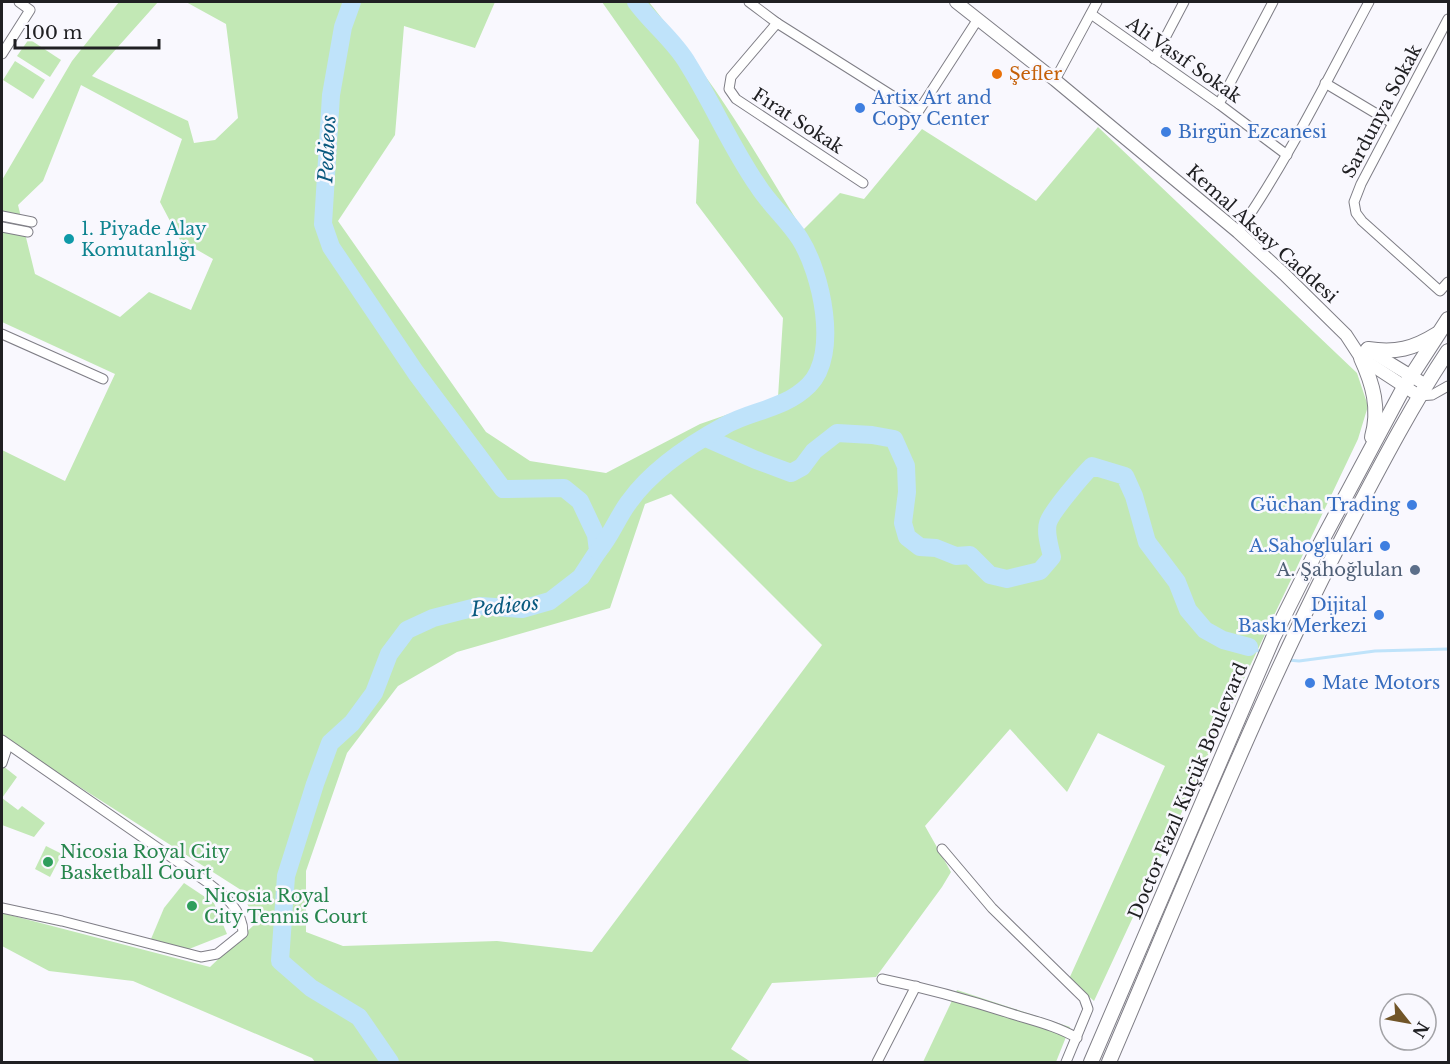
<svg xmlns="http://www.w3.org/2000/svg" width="1450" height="1064" viewBox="0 0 1450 1064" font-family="'Libre Baskerville',serif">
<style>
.green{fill:#c2e8b5;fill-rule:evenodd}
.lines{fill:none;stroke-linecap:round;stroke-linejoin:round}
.stream{stroke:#bfe3fa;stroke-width:3}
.river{stroke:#bfe3fa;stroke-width:18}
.minor-casing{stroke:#7f7e86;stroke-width:11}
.major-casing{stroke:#7f7e86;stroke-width:14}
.highway-casing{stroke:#7f7e86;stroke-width:16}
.minor{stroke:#fff;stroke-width:9}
.major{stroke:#fff;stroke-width:12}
.highway{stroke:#fff;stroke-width:14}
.food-dot{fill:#e8710a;stroke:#f9f8fe;stroke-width:2}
.shop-dot{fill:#3f7fe0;stroke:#f9f8fe;stroke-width:2}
.culture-dot{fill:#0f9aa8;stroke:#f9f8fe;stroke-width:2}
.service-dot{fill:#5c6f8a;stroke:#f9f8fe;stroke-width:2}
.leisure-dot{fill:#2e9e5b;stroke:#f9f8fe;stroke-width:2}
.labels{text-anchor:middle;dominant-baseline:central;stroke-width:5;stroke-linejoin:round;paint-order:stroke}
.street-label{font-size:18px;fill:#202023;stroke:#f9f8fe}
.food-label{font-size:18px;fill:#c56008;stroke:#f9f8fe;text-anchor:start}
.shop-label{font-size:18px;fill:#366cbe;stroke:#f9f8fe;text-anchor:start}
.culture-label{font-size:18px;fill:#0d838f;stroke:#f9f8fe;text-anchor:start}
.service-label{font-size:18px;fill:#4e5e75;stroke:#f9f8fe;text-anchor:end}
.leisure-label{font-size:18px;fill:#27864d;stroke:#f9f8fe;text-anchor:start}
.water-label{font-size:20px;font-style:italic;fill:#09597f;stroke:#f9f8fe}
</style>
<rect width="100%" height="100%" fill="#f9f8fe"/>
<g class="green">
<path d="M119,2h39l-66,74 96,45 6,22 21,-3 23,-22 -12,-94 -40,-22h309l-20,46 -71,-22 -9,109 -57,86 148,211 44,29 76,12 94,-49 78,-27 5,-79 -87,-115 3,-63 -97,-138h47c30,38 60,77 86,118 24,37 45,74 68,110l37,-37 24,6 58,-70 114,72 62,-74 259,246 11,33 -10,33 -119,250 -145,312 -25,-22 96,-213 -67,-33 -31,59 -57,-63 -85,97 26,46 -9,15 -66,90 -104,6 -41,66 20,13h-436l-3,-4 -179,-77 -84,-10 -47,-25v-33l208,54 46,-44 -15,-33 -235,-150 -4,13v-303l63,31 50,-107 -113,-52v-142l70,-119zM81,85l101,54 -22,63 20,38 33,19 -22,51 -42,-18 -29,25 -85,-43 -17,-69 25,-24zM671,494l151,151 -230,307 -95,-11 -154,5 -37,-14v-61l41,-118 51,-67 59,-34 153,-44 35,-104z"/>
<path d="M29,39l32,21 -11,17 -33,-21z"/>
<path d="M15,61l30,19 -12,19 -30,-19z"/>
<path d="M3,766l14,11 -15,21 16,12 4,-4 23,17 -11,14 -32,-12z"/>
<path d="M46,846l16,8 -12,23 -15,-8z"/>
<path d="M184,883l30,20 13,31 -38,15 -38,-10 13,-31z"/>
<path d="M957,990l113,37 -14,35h-133z"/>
</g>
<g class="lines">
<g class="stream">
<path d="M1249,647l12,5"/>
<path d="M1288,660l11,1 76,-10 73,-2"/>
</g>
<g class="river">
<path d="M352,2l-9,25 -12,68 -8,129 8,23 85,126 87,116 61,-1 16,13 16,34 2,16 -17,26 -31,24 -28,8 -42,-3 -47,12 -26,12 -18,24 -15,39 -22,30 -22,20 -15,41 -29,92 -6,85 31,27 48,29 31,45"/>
<path d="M706,438l50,22 35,13 11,-6 12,-16 23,-18 35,2 22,4 12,27 1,26 -4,31 4,14 13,10 16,1 20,8 14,-1 20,20 17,4 33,-8 12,-14c-2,-10 -7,-24 -4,-34 3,-11 34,-47 44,-57l33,10 9,20 13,46 30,40 11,28 17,20 18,10 26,7"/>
<path d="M598,551c13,-15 19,-33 31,-49 22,-31 62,-58 95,-76 27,-16 60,-16 85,-41 31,-31 12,-113 -9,-146 -12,-19 -30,-34 -42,-53 -27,-39 -45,-82 -70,-122 -14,-24 -36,-40 -52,-62"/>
</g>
<defs>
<g id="minor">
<path d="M749,2l28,21 141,89 60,-93"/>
<path d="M1091,14l128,90 68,51"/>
<path d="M1448,19l-87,165 -7,18 2,11 6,8 78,70 8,-9"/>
<path d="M777,23l-46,54 -2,12 7,10 127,84"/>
<path d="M2,54l28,-44 -11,-8"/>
<path d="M1154,59l30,-57"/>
<path d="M1055,80l42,-78"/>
<path d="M1325,83l67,40"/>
<path d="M1219,104l54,-102"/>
<path d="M2,216l30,6"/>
<path d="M2,227l26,5"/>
<path d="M1238,232c50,-72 89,-152 131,-230"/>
<path d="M2,334l101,45"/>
<path d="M1419,396l13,-1 16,-9"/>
<path d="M2,740l205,142c17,13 36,28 36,51l-26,21 -16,3 -139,-36 -60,-13"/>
<path d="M2,763l6,-18"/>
<path d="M942,849l50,59 92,90 4,11 -22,53"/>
<path d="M882,979c44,9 87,21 130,35 22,7 45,12 65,24"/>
<path d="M877,1062l39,-76"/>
</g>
<g id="major">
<path d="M956,2l99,78 183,152 46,42 62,61 15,23 58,38"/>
<path d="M1367,349l59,36"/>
</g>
<g id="highway">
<path d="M1368,349c28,4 45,0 69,-15"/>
<path d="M1361,358c12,26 19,51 11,79"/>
<path d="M1091,1062l182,-424 45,-90 86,-161 44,-68"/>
<path d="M1109,1062c79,-184 153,-372 247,-550 29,-55 58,-110 92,-161"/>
</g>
</defs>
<use href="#minor" class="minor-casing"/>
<use href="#major" class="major-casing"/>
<use href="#highway" class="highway-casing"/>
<use href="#minor" class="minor"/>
<use href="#major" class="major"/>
<use href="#highway" class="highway"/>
</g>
<circle class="food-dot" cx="997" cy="74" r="6"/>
<g class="shop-dot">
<circle cx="860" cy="108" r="6"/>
<circle cx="1166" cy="132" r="6"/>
<circle cx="1412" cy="505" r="6"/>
<circle cx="1385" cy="546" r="6"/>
<circle cx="1379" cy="615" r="6"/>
<circle cx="1310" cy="683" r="6"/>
</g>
<circle class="culture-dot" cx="69" cy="239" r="6"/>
<circle class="service-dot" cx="1415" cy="570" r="6"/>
<g class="leisure-dot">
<circle cx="48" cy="862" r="6"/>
<circle cx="192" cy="906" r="6"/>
</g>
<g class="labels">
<g class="street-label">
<text transform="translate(1184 60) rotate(35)">Ali Vasıf Sokak</text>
<text transform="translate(1382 111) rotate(-62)">Sardunya Sokak</text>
<text transform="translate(798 121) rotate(33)">Fırat Sokak</text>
<text transform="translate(1262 234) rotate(42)">Kemal Aksay Caddesi</text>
<text transform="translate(1188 791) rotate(-67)">Doctor Fazıl Küçük Boulevard</text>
</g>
<g class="food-label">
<text x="1009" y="74">Şefler</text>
</g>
<g class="shop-label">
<text x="872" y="98">Artix Art and<tspan x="872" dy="21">Copy Center</tspan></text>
<text x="1178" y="132">Birgün Ezcanesi</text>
<text x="1400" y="505" text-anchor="end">Güchan Trading</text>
<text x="1373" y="546" text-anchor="end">A.Sahoglulari</text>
<text x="1367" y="605" text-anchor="end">Dijital<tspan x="1367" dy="21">Baskı Merkezi</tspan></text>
<text x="1322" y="683">Mate Motors</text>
</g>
<g class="culture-label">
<text x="81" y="229">1. Piyade Alay<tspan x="81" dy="21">Komutanlığı</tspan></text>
</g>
<g class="service-label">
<text x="1403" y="570">A. Şahoğlulan</text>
</g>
<g class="leisure-label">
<text x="60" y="852">Nicosia Royal City<tspan x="60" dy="21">Basketball Court</tspan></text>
<text x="204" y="896">Nicosia Royal<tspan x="204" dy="21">City Tennis Court</tspan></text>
</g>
<g class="water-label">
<text transform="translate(327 149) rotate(-87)">Pedieos</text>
<text transform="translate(505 606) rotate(-6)">Pedieos</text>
</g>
</g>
<rect width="1450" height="1064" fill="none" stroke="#202023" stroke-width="6"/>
<g transform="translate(1408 1022) rotate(121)"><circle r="28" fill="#f9f8fe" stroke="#a2a2a6" stroke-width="1.5"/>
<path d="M0-4.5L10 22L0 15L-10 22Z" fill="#715528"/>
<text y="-9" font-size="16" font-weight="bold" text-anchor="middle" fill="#202023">N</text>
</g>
<path d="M15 39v9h144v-9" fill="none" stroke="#202023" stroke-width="3"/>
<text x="24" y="39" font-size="18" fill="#202023" stroke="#f9f8fe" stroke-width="4.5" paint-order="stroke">100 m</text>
</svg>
